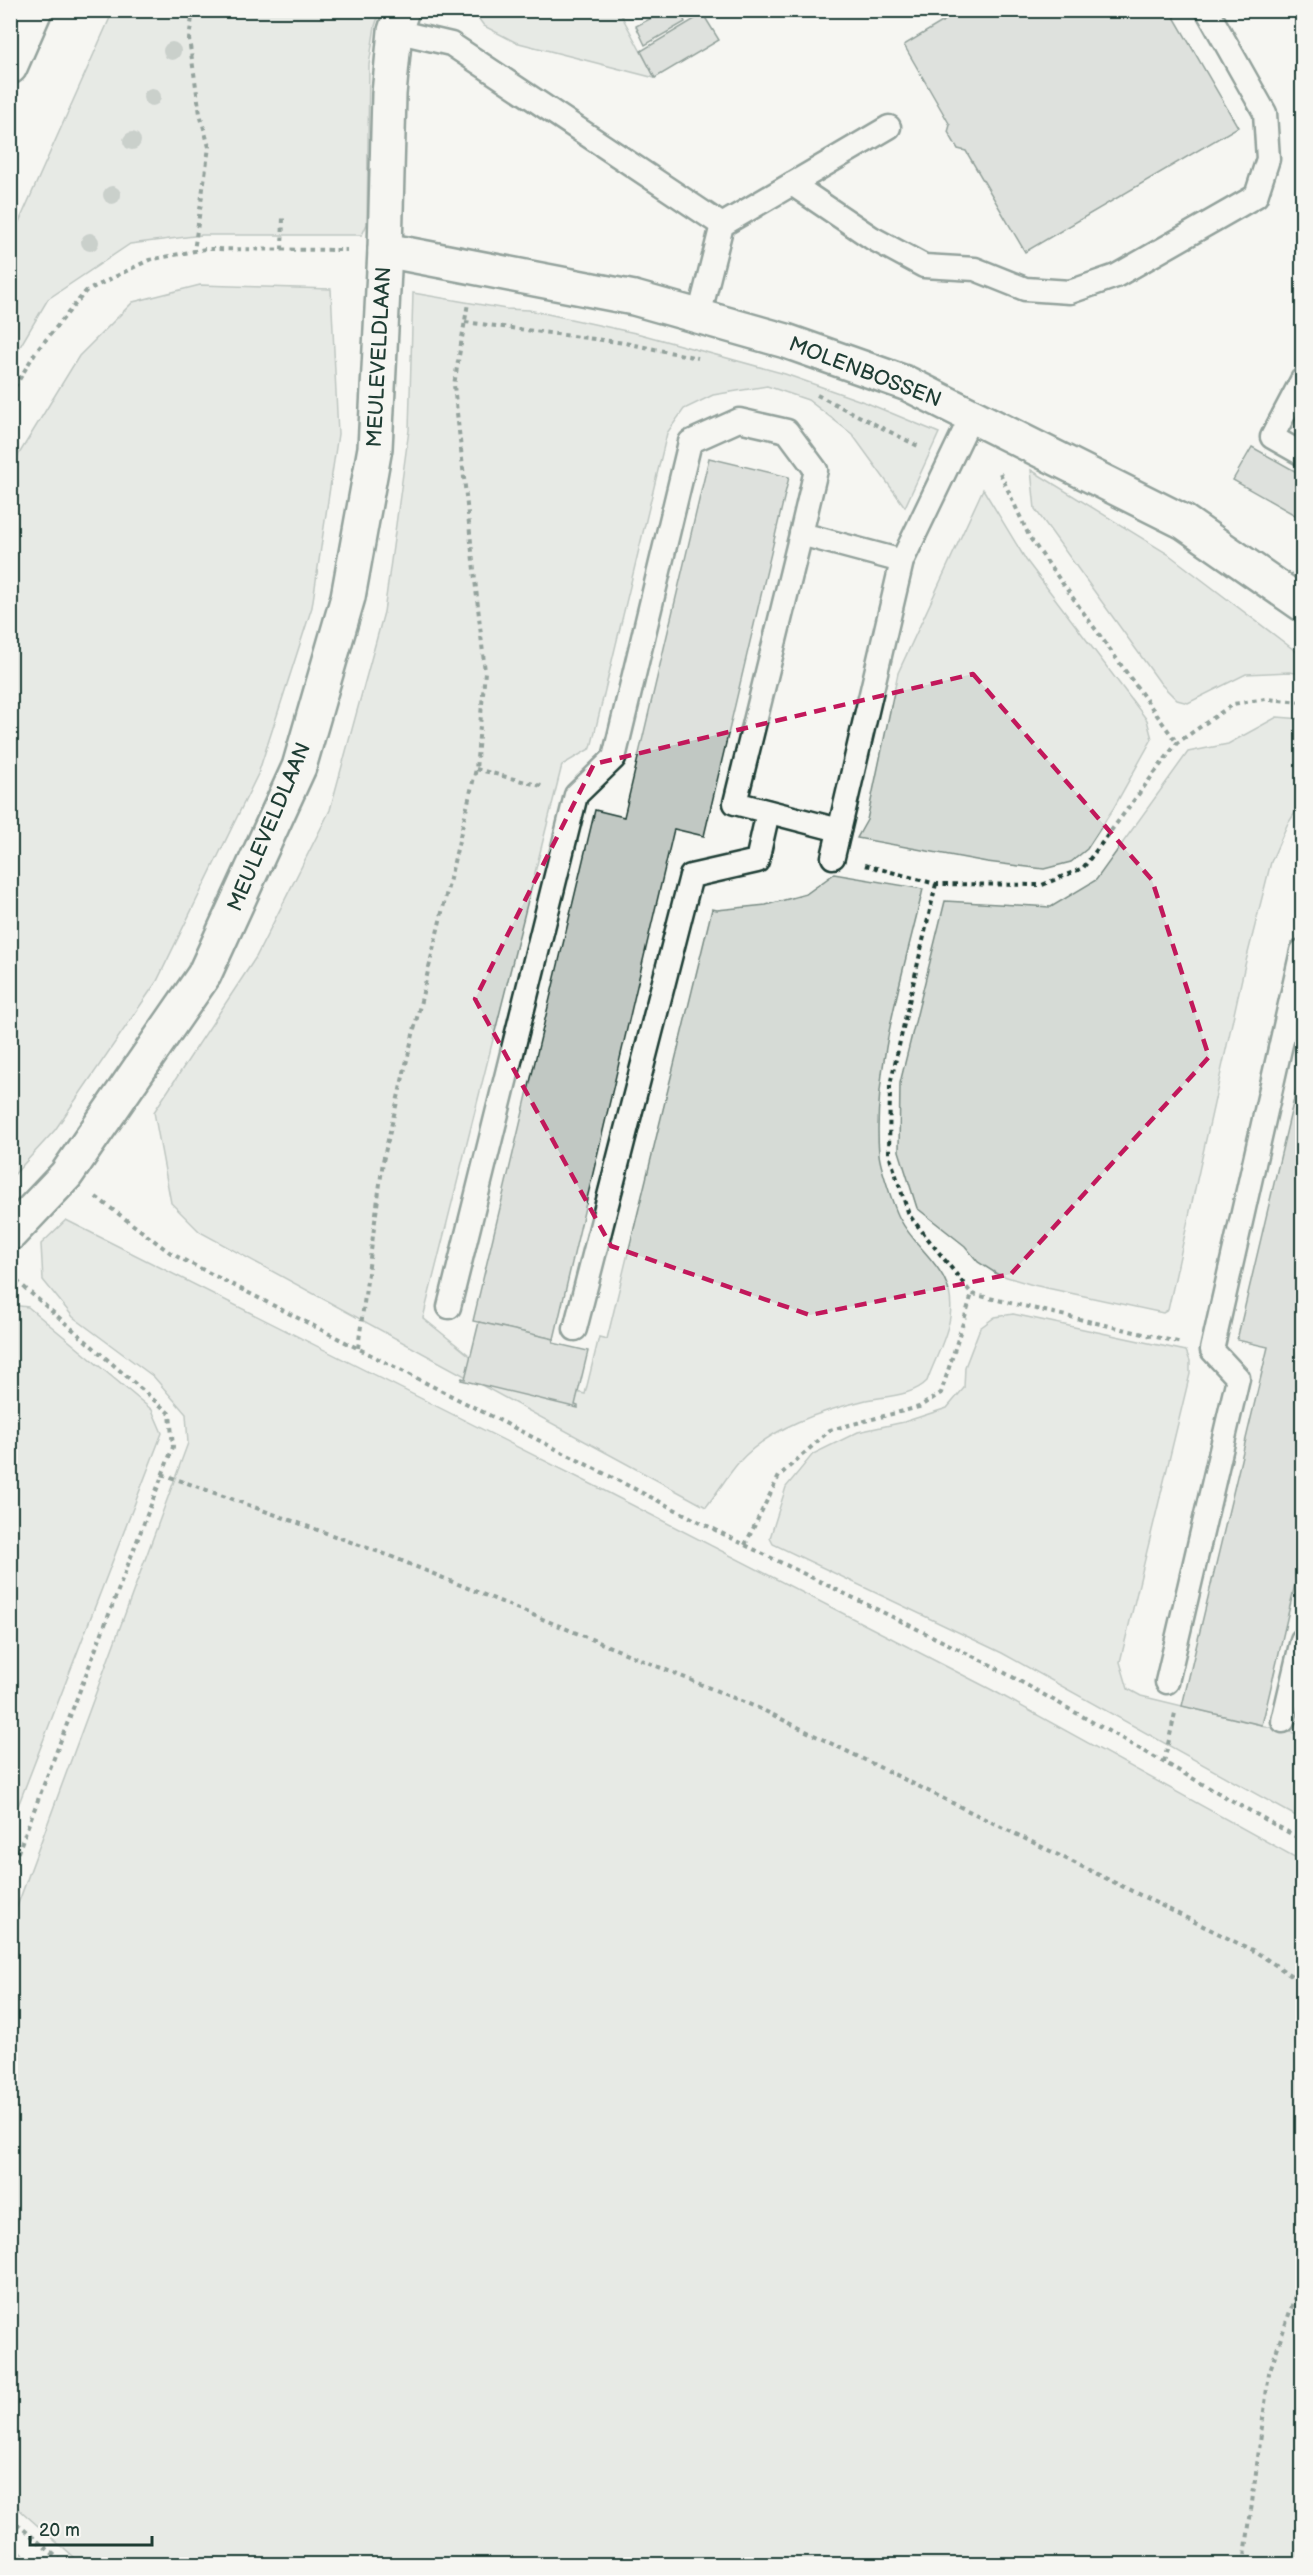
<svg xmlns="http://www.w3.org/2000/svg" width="1313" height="2575" viewBox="0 0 1313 2575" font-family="'Balsamiq Sans',sans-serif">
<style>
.green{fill:#d6dbd6;stroke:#7a8c85;stroke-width:1.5}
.building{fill:#c1c8c3;stroke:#1f3d34;stroke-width:1.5}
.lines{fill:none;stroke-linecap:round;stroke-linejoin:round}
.service-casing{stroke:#1f3d34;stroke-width:27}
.minor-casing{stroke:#1f3d34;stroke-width:38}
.motorway-casing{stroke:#1f3d34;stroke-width:38}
.path{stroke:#1f3d34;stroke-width:4;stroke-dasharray:4.5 4.5;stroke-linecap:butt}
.service{stroke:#f6f6f2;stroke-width:22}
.minor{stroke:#f6f6f2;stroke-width:33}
.motorway{stroke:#f6f6f2;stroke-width:33}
.tree{fill:#94a29b}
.marked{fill:none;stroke:#c2185b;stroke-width:4.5;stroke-dasharray:12 8;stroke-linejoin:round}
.labels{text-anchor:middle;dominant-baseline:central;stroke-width:6;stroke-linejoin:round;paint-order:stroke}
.street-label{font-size:21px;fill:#1f3d34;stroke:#f6f6f2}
</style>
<rect width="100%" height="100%" fill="#f6f6f2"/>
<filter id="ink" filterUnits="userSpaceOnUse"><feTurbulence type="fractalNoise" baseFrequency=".0167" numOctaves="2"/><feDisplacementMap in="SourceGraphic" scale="12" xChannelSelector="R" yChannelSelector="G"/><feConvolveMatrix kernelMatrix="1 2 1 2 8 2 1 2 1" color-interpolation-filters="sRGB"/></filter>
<g filter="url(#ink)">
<g class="green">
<path d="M113,11h267l-5,15 -6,39 -2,159 -5,11h-160l-72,9 -82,55 -37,63v-122z"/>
<path d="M473,11h146l36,67 -140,-36 -31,-16z"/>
<path d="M200,285l131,4 7,145 -26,173 -54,167 -101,207 -102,149 -44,48v-711l68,-111 54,-54z"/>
<path d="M413,293l93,16 23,1 111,24 145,40 82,29 72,30 -34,74 -53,-73 -44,-34 -41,-14 -54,9 -29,14 -17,24 -76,315 -29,17 -139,553 66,53 96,23 14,-57 8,2 105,-430 5,1 49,-5 40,-11 28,-20 89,15c-19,82 -51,180 -44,265 1,12 15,54 21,65 18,35 57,51 50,98 -3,21 -16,44 -23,64 -14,15 -41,15 -61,19 -45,11 -95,27 -127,62 -12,14 -22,31 -33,45l-506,-275 -29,-29 -17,-91 102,-155 74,-147 54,-198 25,-182z"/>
<path d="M1031,470l137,84 134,102v18l-13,-2 -43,2 -58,29 -11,-3 -16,-16 -126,-175z"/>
<path d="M983,489l43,71 121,160 5,19 -39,70 -26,40 -16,13 -27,7 -57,-7 -130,-24 10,-18 31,-147z"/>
<path d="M1277,717l25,2v83l-15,23 -16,37 -27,107 -76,341 -5,3 -130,-28 -36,-11 -19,-12 -13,-16 -48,-38 -18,-57 1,-68 45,-182 106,6 45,-27 92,-128 40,-8z"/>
<path d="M66,1220l531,267 395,203 310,171v703h-1221l-70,-62v-579l177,-480 -2,-29 -32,-37 -81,-60 -30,-37 -2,-36z"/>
<path d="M11,1305l17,2 124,103 10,23 -151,391z"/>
<path d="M1013,1314l173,37 4,10v13l-70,288 8,27 13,7 161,39v81l-8,-1 -292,-162 -229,-109 -3,-6 16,-51 27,-33 45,-22 46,-10 43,-14 17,-20 1,-21 15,-39 15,-11z"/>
<path d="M11,2544l24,20h-24z"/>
</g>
<g class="building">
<path d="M667,10h13l5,12 -40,23 -9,-19z"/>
<path d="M962,10h208l68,117 -213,125 -59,-101 -8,-2 -10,-17 2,-7 -46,-80z"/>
<path d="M703,14l16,26 -64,38 -14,-27z"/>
<path d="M1252,447l50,28v44l-69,-39z"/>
<path d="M709,458l80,19 -85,359 -30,-7 -120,510 -81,-18 122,-511 29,7z"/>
<path d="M1302,1065v490l-40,170 -80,-19 86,-359 -31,-7z"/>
<path d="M479,1322l75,17 -1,4 35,8 -13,54 3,1v2l-117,-28 1,-2 3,1z"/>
</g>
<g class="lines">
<defs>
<g id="service">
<path d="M395,31l56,13 271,181"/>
<path d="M792,184l80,54 52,28 51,3 50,20 45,3 46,-16 140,-80 12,-37 -3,-46 -58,-103"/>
<path d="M699,316l23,-91 167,-98"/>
<path d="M1302,380l-30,57 30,17"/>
<path d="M801,534l-66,269 104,27"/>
<path d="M833,857l69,-296 70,-146"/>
<path d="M449,1307l127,-512 38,-37 76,-316 49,-22 48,11 29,39 -15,64 101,27"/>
<path d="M575,1329l116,-453 66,-15 11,-49"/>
<path d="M1167,1682l71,-304 -26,-28 90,-399"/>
<path d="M1283,1721l19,-81"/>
</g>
<g id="minor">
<path d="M385,250l249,48 152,43 122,43 276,138 118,82"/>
<path d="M10,1234l56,-59 138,-200 95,-208 49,-170 27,-149 10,-198 4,-156 6,-63 7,-21"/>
</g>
<path id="motorway" d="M10,67l25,-57"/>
</defs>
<use href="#service" class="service-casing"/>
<use href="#minor" class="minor-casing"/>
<use href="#motorway" class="motorway-casing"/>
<g class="path">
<path d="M193,10l-4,29 11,75 9,33 -15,104"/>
<path d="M282,250l1,-33"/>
<path d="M465,322l160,21 73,15"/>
<path d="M10,395l25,-42 51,-62 63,-31 56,-11 142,1"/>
<path d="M817,395l103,52"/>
<path d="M1000,473l30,65 147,205"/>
<path d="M476,769l69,18"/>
<path d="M865,865l71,19 106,1 41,-17 94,-125 56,-39 33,-5 36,3"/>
<path d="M936,884l-46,201 -1,69 20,61 63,79 210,49"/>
<path d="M96,1197l76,57 573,291 246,120 311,175"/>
<path d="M10,1275l160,139 3,33 -163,426"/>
<path d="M358,1348l25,-187 93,-392 9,-97 -31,-287 14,-82"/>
<path d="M162,1474l228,82 373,154 493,242 46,31"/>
<path d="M745,1545l34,-69 51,-46 89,-23 22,-14 31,-99"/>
<path d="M1164,1762l11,-49"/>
<path d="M10,2518l55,46"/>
<path d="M1244,2564l25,-191 33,-97"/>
</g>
<use href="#service" class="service"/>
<use href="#minor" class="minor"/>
<use href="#motorway" class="motorway"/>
</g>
<g class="tree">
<circle cx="172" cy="51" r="9"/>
<circle cx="152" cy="97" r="9"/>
<circle cx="132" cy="141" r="9"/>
<circle cx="112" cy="195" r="9"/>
<circle cx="90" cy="242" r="9"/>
</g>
</g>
<path d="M0 0H1313V2575H0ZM973,674l179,206 57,177 -198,217 -201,41 -199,-69 -136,-247 119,-235z" fill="#f6f6f2" fill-opacity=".55" fill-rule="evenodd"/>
<path class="marked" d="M973,674l179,206 57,177 -198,217 -201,41 -199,-69 -136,-247 119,-235z"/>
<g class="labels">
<g class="street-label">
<text transform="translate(379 357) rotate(-87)">MEULEVELDLAAN</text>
<text transform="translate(865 372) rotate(21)">MOLENBOSSEN</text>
<text transform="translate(269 827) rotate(-67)">MEULEVELDLAAN</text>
</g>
</g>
<rect width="1313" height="2575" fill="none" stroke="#f6f6f2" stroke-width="36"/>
<rect x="18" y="18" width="1277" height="2539" fill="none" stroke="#1f3d34" stroke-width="2" filter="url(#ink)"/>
<path d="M30 2536v9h122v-9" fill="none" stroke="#1f3d34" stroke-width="3"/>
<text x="39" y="2536" font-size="18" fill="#1f3d34" stroke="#f6f6f2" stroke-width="4.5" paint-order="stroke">20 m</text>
</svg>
